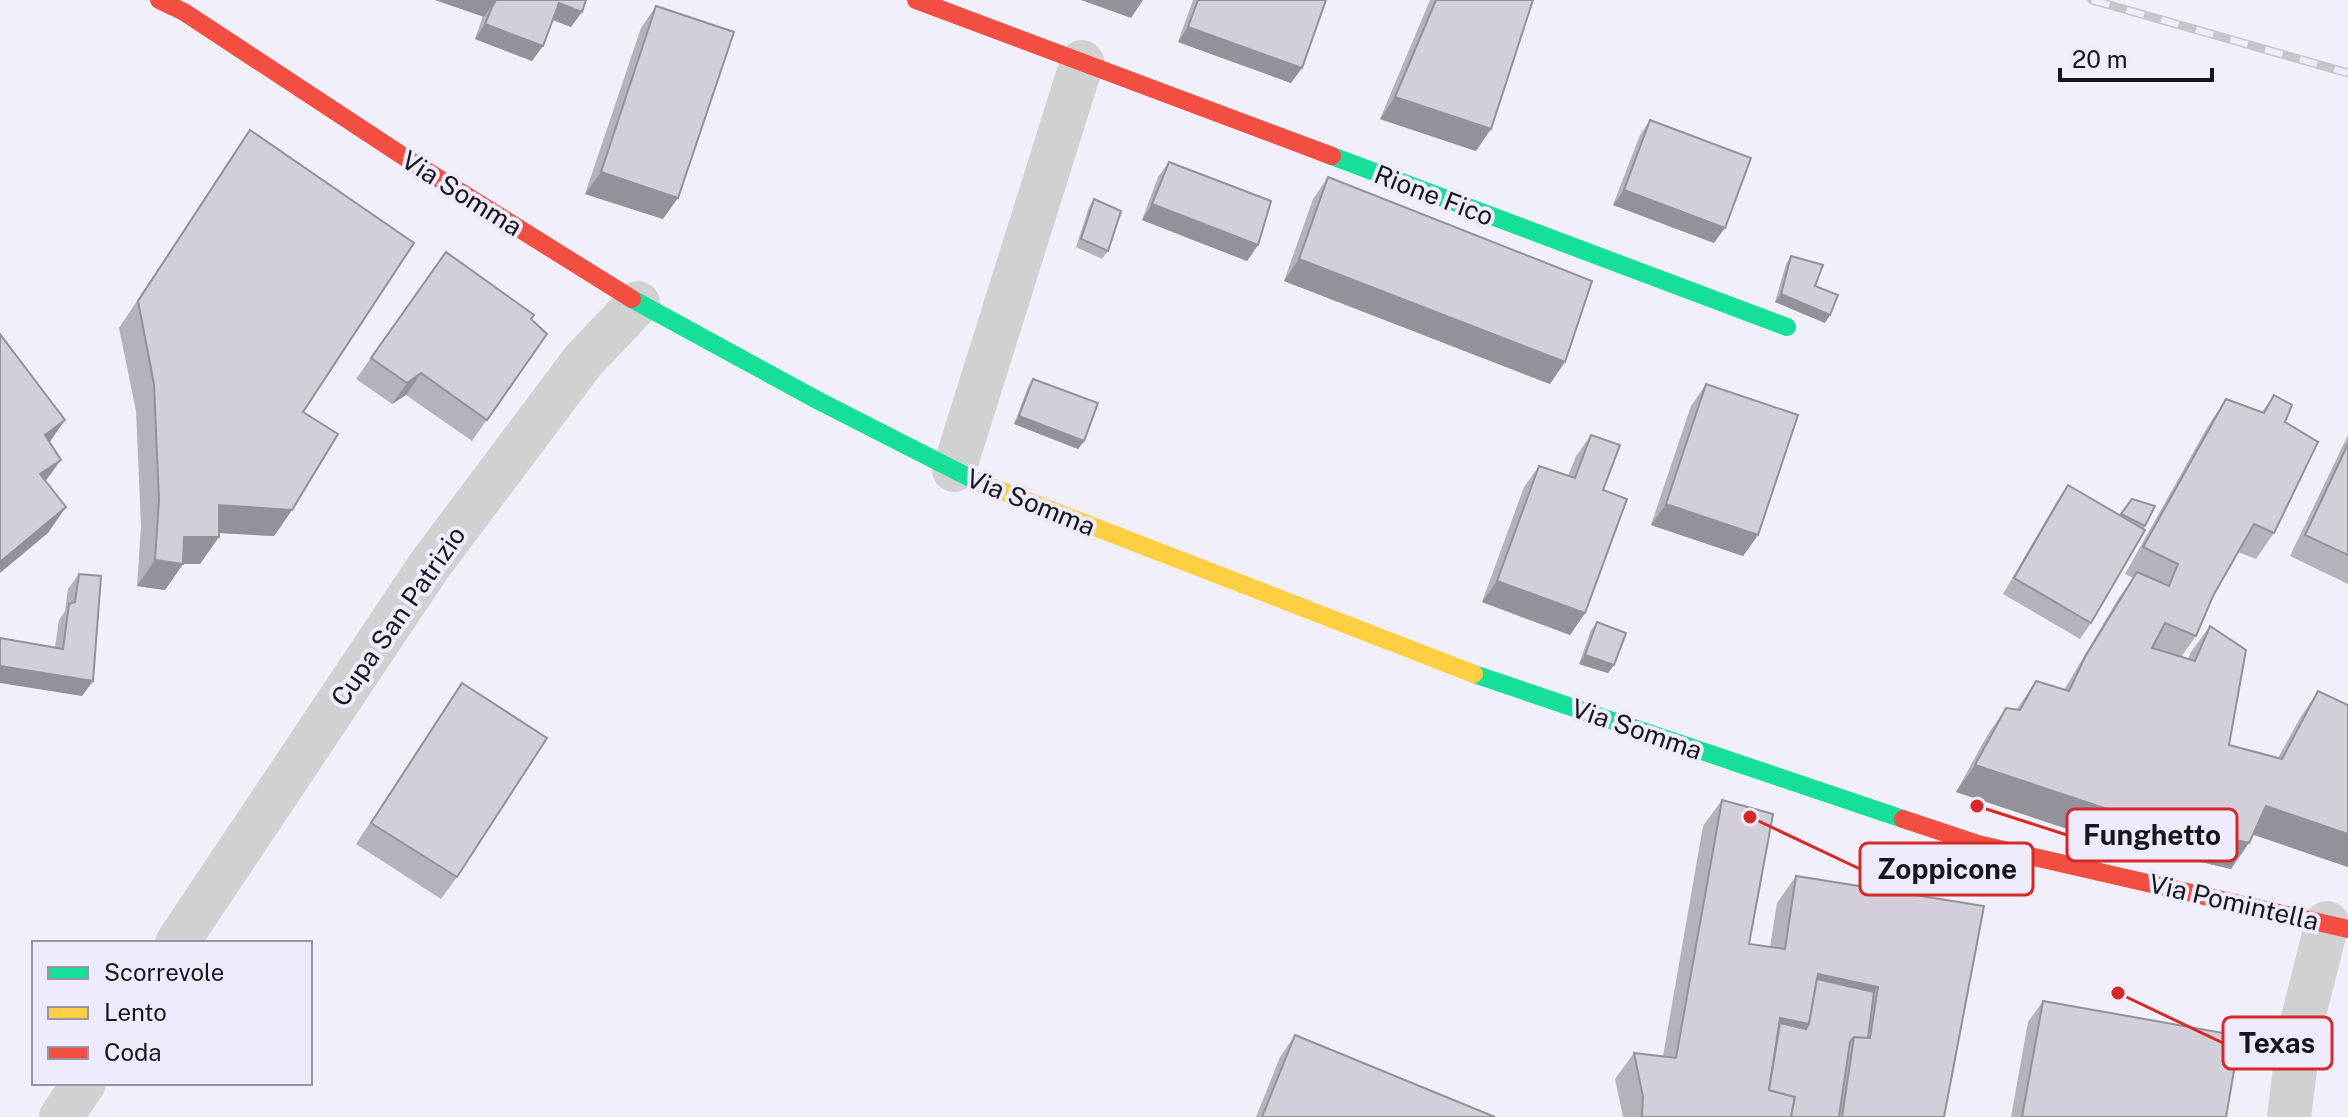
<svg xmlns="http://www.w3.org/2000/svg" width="2348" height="1117" viewBox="0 0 2348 1117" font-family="'Public Sans',sans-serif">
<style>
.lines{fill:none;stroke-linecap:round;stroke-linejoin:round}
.street{stroke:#d1d1d2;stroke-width:44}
.fast{stroke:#16e098;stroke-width:18}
.slow{stroke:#ffcf43;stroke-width:18}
.jam{stroke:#f24e42;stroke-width:18}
.rail-casing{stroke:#c6c5c9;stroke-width:9}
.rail{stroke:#eeebfd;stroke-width:6;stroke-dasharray:18;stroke-linecap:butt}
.wall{fill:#b5b2bc}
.shaded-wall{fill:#939199}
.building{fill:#d2cfdb;stroke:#939199;stroke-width:2}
.labels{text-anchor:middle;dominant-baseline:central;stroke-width:8;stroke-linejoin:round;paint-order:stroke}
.street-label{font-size:26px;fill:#18171d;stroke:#eeebfd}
.leader{fill:none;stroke:#d62828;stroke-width:3}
.callout-dot{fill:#d62828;stroke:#eeebfd;stroke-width:3}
.callout{fill:#eeebfd;stroke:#d62828;stroke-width:3}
.callout-label{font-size:28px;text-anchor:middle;font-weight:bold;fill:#18171d}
</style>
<rect width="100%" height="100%" fill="#f1eff9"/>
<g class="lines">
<g class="street">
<path d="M954,470l128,-408"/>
<path d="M177,943l252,-377 154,-205 55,-58"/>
<path d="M61,1117l23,-34"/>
<path d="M2289,1117l11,-87 27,-107"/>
</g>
<g class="fast">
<path d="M1332,156l455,171"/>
<path d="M632,299l187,102 157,80"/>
<path d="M1474,674l429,145"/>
</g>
<path class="slow" d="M976,481l498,193"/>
<g class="jam">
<path d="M159,0l25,12 225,148 223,139"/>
<path d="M916,0l416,156"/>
<path d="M1903,819l75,25 370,85"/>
</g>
<defs>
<path id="rail" d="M2092,0l256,73"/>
</defs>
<use href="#rail" class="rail-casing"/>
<use href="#rail" class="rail"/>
</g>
<g class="wall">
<path d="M435,0h151l-15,27 -18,-7 -21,41 -57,-22 8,-23z"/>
<path d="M1193,0h133l-35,83 -113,-41z"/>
<path d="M1430,0h103l-57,151 -96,-32z"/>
<path d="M656,6l7,213 -78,-25 56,-166z"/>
<path d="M1650,120l64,123 -101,-38 27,-70z"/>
<path d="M250,130l53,282 -11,98 -18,26 -55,-3 -19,31h-17l-18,26 -28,-4 4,-60 -5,-115 -17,-83z"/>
<path d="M1169,162l89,83 -11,16 -105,-41 16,-43z"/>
<path d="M1328,177l222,207 -266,-103 29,-82z"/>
<path d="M1094,199l14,52 -6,8 -26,-12 13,-40z"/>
<path d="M446,252l85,68 16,14 -75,107 -66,-46 -14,9 -36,-25z"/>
<path d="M1791,256l24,30 10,37 -50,-21 11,-38z"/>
<path d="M1033,379l51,62 -6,8 -64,-25 14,-37z"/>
<path d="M1706,384l52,151 -15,21 -92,-31 40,-119z"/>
<path d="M2274,395l11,27 -11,111 -18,26 -18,-7 -25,44 -17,40 -15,21 7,2 3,-7 19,-26 19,119 49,13 22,-40 18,-27 30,14v162l-95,-33 -22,35 -145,-34 -130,-43 32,-58 18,-26 11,1 19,-28 28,9 54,-91 15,-21 -8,-4 83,-148 18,-27 36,13z"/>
<path d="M1591,435l12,55 -18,123 -15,22 -88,-33 42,-115 15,-21 29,10 8,-20z"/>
<path d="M2348,435v149l-58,-28z"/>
<path d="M2068,485l52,30 12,-16 13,27 -54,97 -11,16 -77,-45 54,-93z"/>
<path d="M79,574l14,107 -11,15 -27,-49 4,-27 6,-9 3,-22z"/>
<path d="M1597,622l17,43 -6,8 -29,-9 12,-34z"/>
<path d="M462,683l-5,194 -16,22 -85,-55z"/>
<path d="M1722,800l27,144 21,3 7,-44 19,-27 188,30 -40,211h-321l-8,-38 19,-26 29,3 40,-230z"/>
<path d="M2043,1001l183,116h-215l17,-95z"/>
<path d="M1295,1035l200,82h-239l24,-60z"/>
</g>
<g class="shaded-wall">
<path d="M435,0h61l-12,17z"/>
<path d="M1081,0h62l-12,18z"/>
<path d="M559,3l23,9 -11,15 -23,-9z"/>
<path d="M485,24l58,22 -11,15 -57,-22z"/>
<path d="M1188,27l114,41 -11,15 -113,-41z"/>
<path d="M1395,97l96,32 -15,22 -96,-32z"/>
<path d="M601,172l77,26 -15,21 -78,-25z"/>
<path d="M1624,190l101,38 -11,15 -101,-38z"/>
<path d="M1152,204l106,41 -11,16 -105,-41z"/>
<path d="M1299,259l266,103 -15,22 -266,-103z"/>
<path d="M1781,294l49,21 -5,8 -50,-21z"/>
<path d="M421,373l-15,22 -14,9 15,-21z"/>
<path d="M1019,416l65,25 -6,8 -64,-25z"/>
<path d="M65,420l-18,26 -2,-11z"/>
<path d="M61,460l-19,26 -2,-12z"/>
<path d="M1666,504l92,31 -15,21 -92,-31z"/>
<path d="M219,505l73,5 -18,26 -74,-4z"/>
<path d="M66,507l-18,26 -48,40v-11z"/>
<path d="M184,537h35l-19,27h-18h1l-18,26 -28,-4 18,-26z"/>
<path d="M1497,581l88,32 -15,22 -88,-33z"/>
<path d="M1585,655l29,10 -6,8 -29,-9z"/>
<path d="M0,666l93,15 -11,15 -82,-13z"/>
<path d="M1975,765l274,78 -18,26 -145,-34 -130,-43z"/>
<path d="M2266,806l82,28v33l-100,-34z"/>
<path d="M1818,974l60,13 -19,26 -48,-10z"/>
<path d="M1780,1018l29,6 -18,26 -18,-4z"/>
</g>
<g class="building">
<path d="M496,0h90l-4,12 -23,-9 -16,43 -58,-22 7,-17z"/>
<path d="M1198,0h128l-24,68 -114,-41z"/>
<path d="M1436,0h97l-42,129 -96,-32z"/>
<path d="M656,6l78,26 -56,166 -77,-26z"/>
<path d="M1650,120l101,38 -26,70 -101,-38z"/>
<path d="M250,130l164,113 -111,169 35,22 -46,76 -73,-5v32h-35l-1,27 -28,-4 4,-60 -5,-116 -16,-83z"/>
<path d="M1169,162l102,39 -13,44 -106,-41z"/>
<path d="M1328,177l264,104 -27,81 -266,-103z"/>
<path d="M1094,199l27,12 -13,40 -27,-12z"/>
<path d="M446,252l88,63 -3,4 16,15 -60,86 -66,-47 -14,10 -36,-25z"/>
<path d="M1791,256l32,9 -8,21 23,9 -8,20 -49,-21z"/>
<path d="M0,334l65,86 -20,15 16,25 -21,14 26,33 -66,55z"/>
<path d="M1033,379l65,24 -14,38 -65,-25z"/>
<path d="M1706,384l92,31 -40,120 -92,-31z"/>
<path d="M2274,395l18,10 -7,17 33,20 -44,91 -20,-9 -41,72 -17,40 -31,-13 -13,25 43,13 15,-35 36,24 -17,95 53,14 36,-68 30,14v129l-82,-28 -17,37 -145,-35 -129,-43 31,-57 14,2 16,-29 33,10 16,-34 52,-85 32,14 9,-22 -35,-17 83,-148 38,14z"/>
<path d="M1591,435l29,10 -17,45 24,9 -42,114 -88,-32 42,-115 36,12z"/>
<path d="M2348,444v111l-43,-20z"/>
<path d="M2068,485l77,45 -54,93 -77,-45z"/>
<path d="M2132,499l23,7 -10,20 -24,-12z"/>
<path d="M79,574l22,2 -8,105 -93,-15v-28l63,11 6,-45 6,-2z"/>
<path d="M1597,622l29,11 -12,32 -29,-10z"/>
<path d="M462,683l85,55 -90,139 -86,-54z"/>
<path d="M1722,800l51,14 -24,130 36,5 11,-73 188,30 -40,211h-102l12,-80 16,1 8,-51 -60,-13 -9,50 -29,-6 -11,72 26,7 -4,20h-149l1,-20 -9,-44 42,5z"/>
<path d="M1817,979l57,13 -6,46 -14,-1 -4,5 -11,75h-48l4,-20 -26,-7 11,-67 26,6 3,-5z"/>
<path d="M2043,1001l197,35 -14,81h-204z"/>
<path d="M1295,1035l200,82h-233z"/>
</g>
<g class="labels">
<g class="street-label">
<text transform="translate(462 193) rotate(32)">Via Somma</text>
<text transform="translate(1434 195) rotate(21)">Rione Fico</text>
<text transform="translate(1031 502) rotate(22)">Via Somma</text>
<text transform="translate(398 616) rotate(-55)">Cupa San Patrizio</text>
<text transform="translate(1637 729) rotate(19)">Via Somma</text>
<text transform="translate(2234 902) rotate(13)">Via Pomintella</text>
</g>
</g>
<path class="leader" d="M1977 806L2067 835M1750 817L1860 869M2118 993L2223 1043"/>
<g class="callout-dot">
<circle cx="1977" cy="806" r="8"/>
<circle cx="1750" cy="817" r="8"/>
<circle cx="2118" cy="993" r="8"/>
</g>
<g class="callout">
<rect x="2067" y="809" width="170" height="52" rx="8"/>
<rect x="1860" y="843" width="173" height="52" rx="8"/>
<rect x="2223" y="1017" width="109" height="52" rx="8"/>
</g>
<g class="callout-label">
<text x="2152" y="845">Funghetto</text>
<text x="1947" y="879">Zoppicone</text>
<text x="2277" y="1053">Texas</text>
</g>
<rect x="32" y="941" width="280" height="144" fill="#eeebfd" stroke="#9896a3" stroke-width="2"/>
<rect x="48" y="967" width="40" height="12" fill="#16e098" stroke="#9896a3" stroke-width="2"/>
<text x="104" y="981" font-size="24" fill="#18171d">Scorrevole</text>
<rect x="48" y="1007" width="40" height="12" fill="#ffcf43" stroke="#9896a3" stroke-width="2"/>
<text x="104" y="1021" font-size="24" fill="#18171d">Lento</text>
<rect x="48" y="1047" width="40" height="12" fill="#f24e42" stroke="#9896a3" stroke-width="2"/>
<text x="104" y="1061" font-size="24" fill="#18171d">Coda</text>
<path d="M2060 68v12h152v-12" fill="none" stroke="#18171d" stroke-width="4"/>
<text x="2072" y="68" font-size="24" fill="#18171d" stroke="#eeebfd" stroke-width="6" paint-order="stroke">20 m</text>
</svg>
